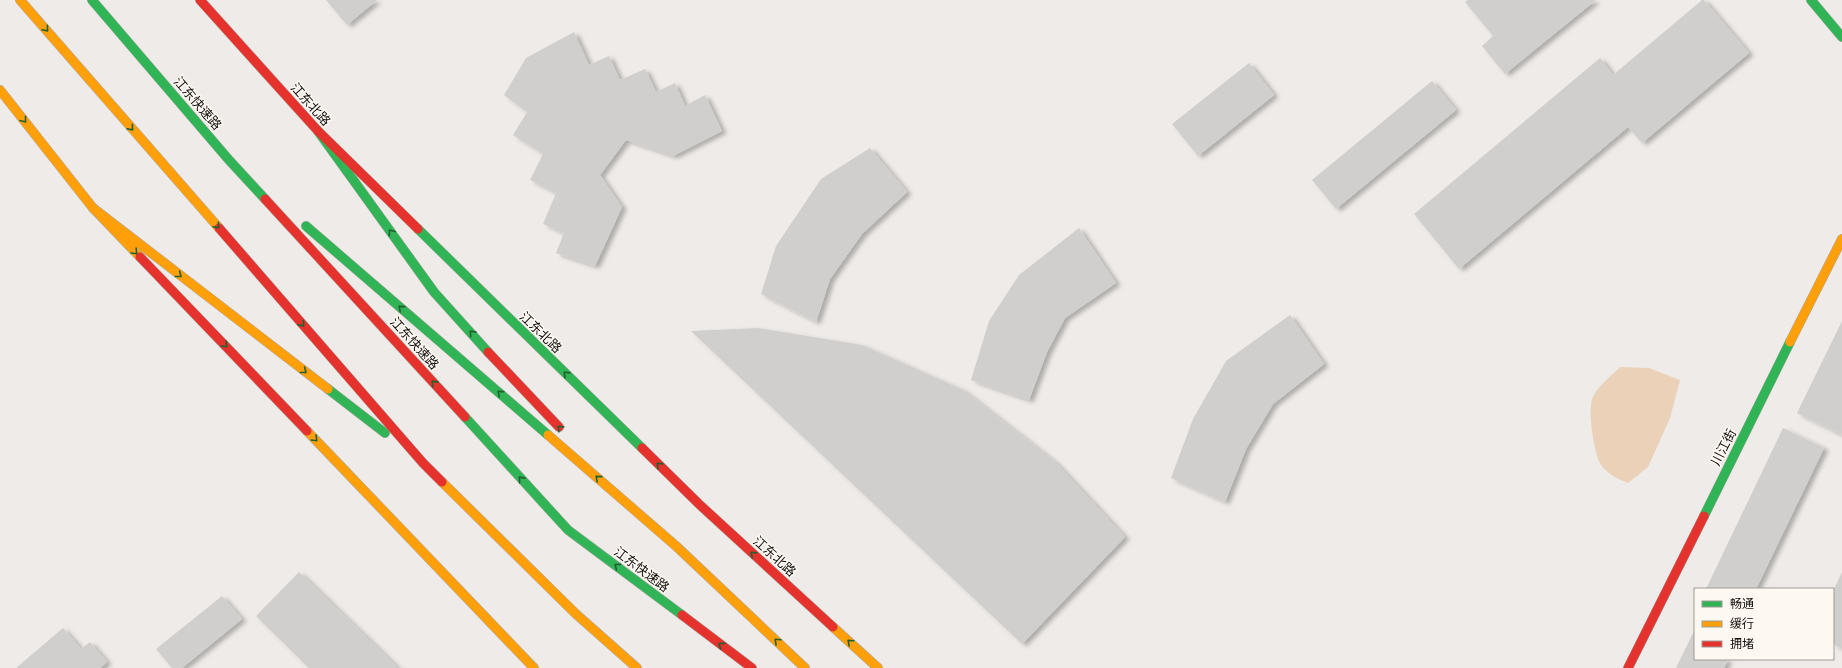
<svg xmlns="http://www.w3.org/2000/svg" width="1842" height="668" viewBox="0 0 1842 668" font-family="Quicksand,'Noto Sans SC',sans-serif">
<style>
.green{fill:#ead1b8}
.building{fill:#d1cfcd;filter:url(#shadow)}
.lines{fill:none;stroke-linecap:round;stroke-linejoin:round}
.fast-casing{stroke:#aaa7a5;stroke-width:10}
.slow-casing{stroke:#aaa7a5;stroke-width:10}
.jam-casing{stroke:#aaa7a5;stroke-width:10}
.fast{stroke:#30b455;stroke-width:9}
.slow{stroke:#ff9f0a;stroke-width:9}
.jam{stroke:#e5322d;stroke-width:9}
.oneway{stroke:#206130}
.labels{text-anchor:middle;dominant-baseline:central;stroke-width:3;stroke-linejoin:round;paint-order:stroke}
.street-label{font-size:13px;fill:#100e0c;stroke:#fef8f2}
</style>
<defs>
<filter id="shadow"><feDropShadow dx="4.5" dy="2.5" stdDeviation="2" flood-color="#0004"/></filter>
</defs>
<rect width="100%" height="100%" fill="#eeebe8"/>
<path class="green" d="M1620,367l29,1 31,12 -10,38 -22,49 -20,16c-10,-4 -25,-11 -29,-22 -5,-11 -12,-54 -6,-64 6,-12 18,-21 27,-30z"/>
<g class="building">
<path d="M326,0h51l-30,25z"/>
<path d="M1468,0h128l-91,74 -23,-28 11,-10 -28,-34z"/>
<path d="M1702,0h2l45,53 -107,90 -14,-16 -169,142 -45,-55 186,-156 13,17z"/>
<path d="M574,32l15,33 20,-9 11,24 25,-11 11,23 19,-9 10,23 20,-11 17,36 -49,25 -47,-16 -26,35 22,32 -27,59 -39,-13 8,-20 -21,-9 13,-31 -26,-13 13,-26 -30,-19 14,-23 -23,-17 22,-37z"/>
<path d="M1249,63l25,32 -76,61 -26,-32z"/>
<path d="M1432,81l24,29 -120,99 -24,-29z"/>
<path d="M870,148l37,44 -45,42 -32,45 -14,43 -55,-28 15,-48 45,-67z"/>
<path d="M1079,228l37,55 -51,35 -18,34 -18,48 -58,-20 18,-59 30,-46z"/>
<path d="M1290,315l34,49 -51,40 -27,45 -21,53 -54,-24 22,-59 33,-58z"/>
<path d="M1842,321v114l-45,-22z"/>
<path d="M758,328l104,17 101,45 92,72 70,75 -103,107 -331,-313z"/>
<path d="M1783,428l41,20 -68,141h-50z"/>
<path d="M299,572l99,96h-89l-53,-52z"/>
<path d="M1842,572v77l-9,-5v-53z"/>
<path d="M222,596l20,23 -60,49h-10l-16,-19z"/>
<path d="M63,628l18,21 9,-7 17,20 -7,6h-84z"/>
<path d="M1694,631l1,28h33l-4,9h-48z"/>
</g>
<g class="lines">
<defs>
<g id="fast">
<path d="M92,0l137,160 36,39"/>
<path d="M1811,0l31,37"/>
<path d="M318,131l116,161 54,60"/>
<path d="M306,226l242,209"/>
<path d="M418,229l224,219"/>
<path d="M328,389l57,44"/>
<path d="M465,417l103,113 114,85"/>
<path d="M1704,516l86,-174"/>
</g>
<g id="slow">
<path d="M20,0l199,228"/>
<path d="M0,90l93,118 47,49"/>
<path d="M93,208l235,181"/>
<path d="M1790,342l52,-103"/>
<path d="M307,431l227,237"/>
<path d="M548,435l128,111 129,122"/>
<path d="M442,482l134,132 61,54"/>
<path d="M833,627l45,41"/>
</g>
<g id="jam">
<path d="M200,0l118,131 100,98"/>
<path d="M265,199l200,218"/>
<path d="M219,228l204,235 19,19"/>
<path d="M140,257l167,174"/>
<path d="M488,352l71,75"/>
<path d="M642,448l58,57 133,122"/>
<path d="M682,615l70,53"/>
<path d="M1628,668l76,-152"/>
</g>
</defs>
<use href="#fast" class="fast-casing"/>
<use href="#slow" class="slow-casing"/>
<use href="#jam" class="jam-casing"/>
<use href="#fast" class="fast"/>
<use href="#slow" class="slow"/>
<use href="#jam" class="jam"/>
</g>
<defs><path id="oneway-chevron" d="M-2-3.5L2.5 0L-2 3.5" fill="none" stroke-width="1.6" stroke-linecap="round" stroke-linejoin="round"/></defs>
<g class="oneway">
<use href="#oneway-chevron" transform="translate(46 29) rotate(49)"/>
<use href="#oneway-chevron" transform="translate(24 120) rotate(52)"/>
<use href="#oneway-chevron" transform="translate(131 128) rotate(49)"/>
<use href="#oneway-chevron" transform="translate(217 226) rotate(49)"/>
<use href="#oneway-chevron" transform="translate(391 232) rotate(-126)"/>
<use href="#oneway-chevron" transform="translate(135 252) rotate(46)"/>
<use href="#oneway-chevron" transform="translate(179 275) rotate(38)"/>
<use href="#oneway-chevron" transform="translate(401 308) rotate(-139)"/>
<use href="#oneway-chevron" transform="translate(302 324) rotate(49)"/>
<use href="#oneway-chevron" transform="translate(472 333) rotate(-132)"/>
<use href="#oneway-chevron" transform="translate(225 345) rotate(46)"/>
<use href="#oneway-chevron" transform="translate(304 371) rotate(38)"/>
<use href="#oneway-chevron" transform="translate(566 374) rotate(-136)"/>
<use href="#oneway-chevron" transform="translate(434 383) rotate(-132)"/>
<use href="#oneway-chevron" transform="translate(500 393) rotate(-139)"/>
<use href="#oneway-chevron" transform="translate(560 428) rotate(-135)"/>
<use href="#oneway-chevron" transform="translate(315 439) rotate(46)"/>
<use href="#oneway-chevron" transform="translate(659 465) rotate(-136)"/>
<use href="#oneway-chevron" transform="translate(598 478) rotate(-139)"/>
<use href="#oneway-chevron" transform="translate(521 479) rotate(-132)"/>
<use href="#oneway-chevron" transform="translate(753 554) rotate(-138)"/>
<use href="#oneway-chevron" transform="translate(617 566) rotate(-143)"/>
<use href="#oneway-chevron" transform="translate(777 641) rotate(-137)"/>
<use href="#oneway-chevron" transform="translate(850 642) rotate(-138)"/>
<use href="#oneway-chevron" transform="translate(721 645) rotate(-143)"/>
</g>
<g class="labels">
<g class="street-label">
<text transform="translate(198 103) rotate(49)">江东快速路</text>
<text transform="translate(311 104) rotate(48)">江东北路</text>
<text transform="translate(541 332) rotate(44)">江东北路</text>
<text transform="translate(415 343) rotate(48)">江东快速路</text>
<text transform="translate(1723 447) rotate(-63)">川江街</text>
<text transform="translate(775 556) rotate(42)">江东北路</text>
<text transform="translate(642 569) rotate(37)">江东快速路</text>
</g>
</g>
<rect x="1694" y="588" width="140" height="72" fill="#fef8f2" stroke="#9f9a96"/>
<rect x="1702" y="601" width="20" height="6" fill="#30b455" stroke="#9f9a96"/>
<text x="1730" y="608" font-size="12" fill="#100e0c">畅通</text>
<rect x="1702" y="621" width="20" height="6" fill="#ff9f0a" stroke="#9f9a96"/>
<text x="1730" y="628" font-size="12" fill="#100e0c">缓行</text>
<rect x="1702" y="641" width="20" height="6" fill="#e5322d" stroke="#9f9a96"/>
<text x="1730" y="648" font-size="12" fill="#100e0c">拥堵</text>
</svg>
